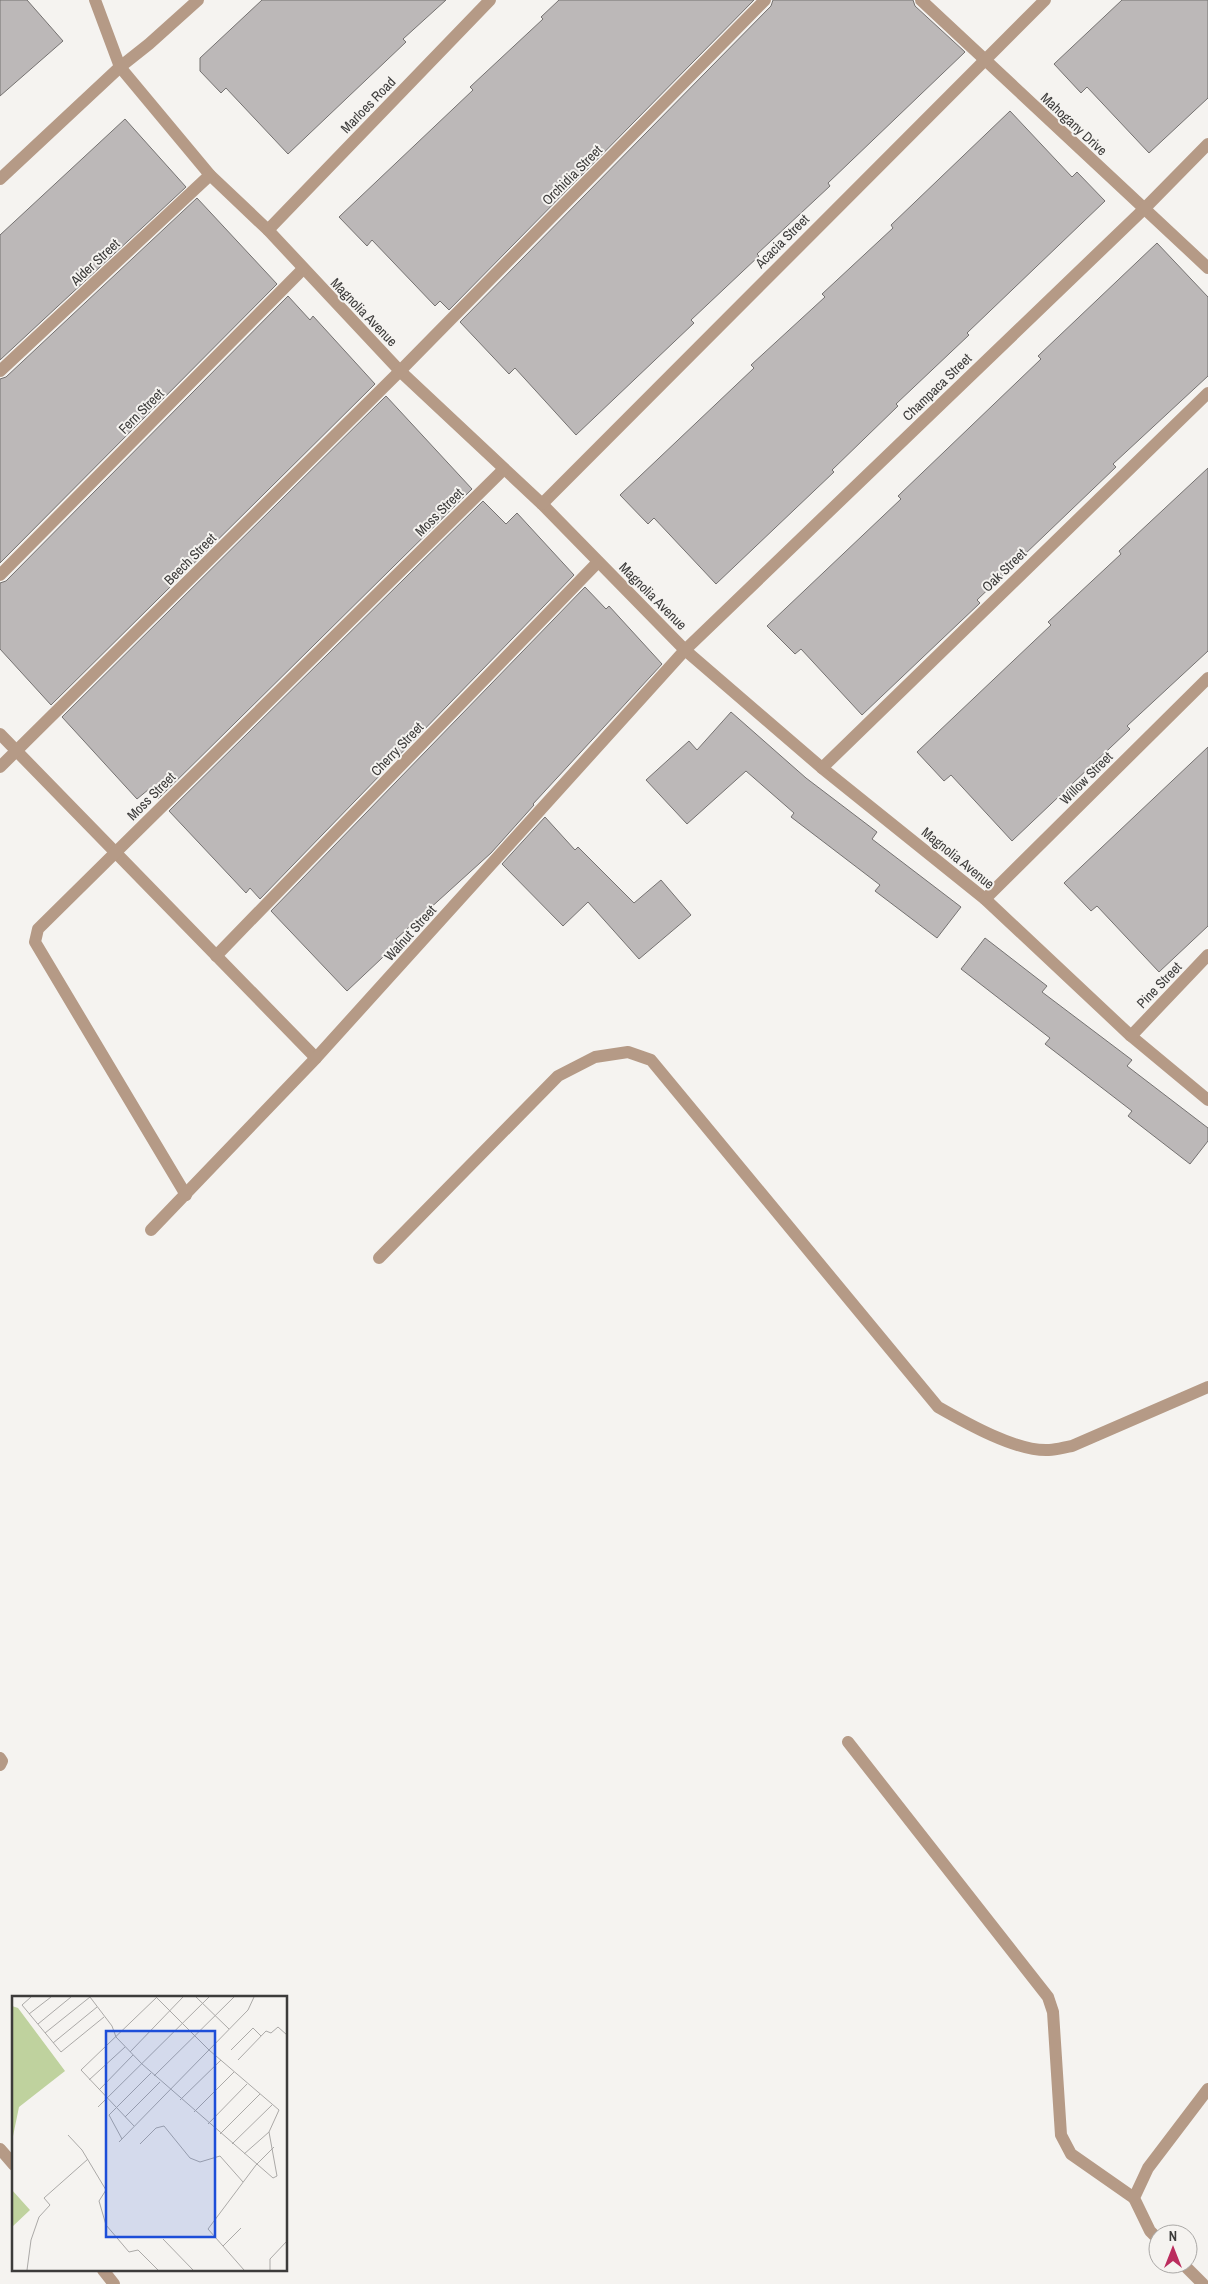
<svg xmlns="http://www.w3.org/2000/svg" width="1208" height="2284" viewBox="0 0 1208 2284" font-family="'Archivo Narrow',sans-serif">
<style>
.building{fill:#bcb8b8;stroke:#757271}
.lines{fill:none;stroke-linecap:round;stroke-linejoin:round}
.lane{stroke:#b59a86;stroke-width:12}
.street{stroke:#b59a86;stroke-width:12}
.labels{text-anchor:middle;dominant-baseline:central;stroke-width:4;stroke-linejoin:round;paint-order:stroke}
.street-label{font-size:14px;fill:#3c3b3a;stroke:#f5f3f0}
.inset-road{fill:none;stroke:#aba9a7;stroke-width:1}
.view{fill:#1d4ed8;fill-opacity:0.15;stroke:#1d4ed8;stroke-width:2.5}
.inset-edge{fill:none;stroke:#3c3b3a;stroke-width:2.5}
</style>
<rect width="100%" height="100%" fill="#f5f3f0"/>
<g class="building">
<path d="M0,0h27l36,41 -63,55z"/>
<path d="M262,0h184l-43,39 3,3 -118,112 -62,-66 -5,5 -21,-22v-13z"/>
<path d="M559,0h195l-305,310 -9,-9 -5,5 -63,-66 -5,6 -28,-29 134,-127 -3,-3 73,-68 -2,-2z"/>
<path d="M773,0h140l2,6 50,46 -137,131 2,3 -73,68 2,2 -68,64 3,3 -118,112 -61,-67 -6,6 -49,-52 311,-316z"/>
<path d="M1122,0h86v98l-59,55 -62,-66 -6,6 -27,-29z"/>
<path d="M1010,111l62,66 5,-5 28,29 -138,132 2,2 -73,69 2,2 -66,64 2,2 -118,112 -62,-66 -6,6 -28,-29 134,-127 -3,-3 74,-68 -3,-3 71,-66 -2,-3z"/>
<path d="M125,119l61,68 -186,173v-125z"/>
<path d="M197,198l80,86 -277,279v-184l6,-2z"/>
<path d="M1157,243l51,54v79l-95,88 3,3 -139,133 3,3 -118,112 -61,-66 -6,5 -28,-28 134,-127 -3,-3 143,-137 -3,-3z"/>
<path d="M288,296l22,24 3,-4 62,68 -324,321 -51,-56v-66l6,-2z"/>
<path d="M386,396l86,93 -314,310 -9,-10 -12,10 -75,-82z"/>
<path d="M1208,468v183l-81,75 3,3 -118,112 -61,-66 -7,6 -27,-29 134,-127 -3,-3 73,-68 -2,-3z"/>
<path d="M483,501l23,23 11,-11 57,62 -314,324 -10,-11 -4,5 -77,-82z"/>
<path d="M585,587l21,22 3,-3 53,58 -129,140 1,1 -43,48 -95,86 3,3 -52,49 -76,-80z"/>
<path d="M731,712l75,66 71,54 -5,7 89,68 -24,31 -62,-47 5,-6 -89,-68 3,-4 -48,-42 -59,53 -41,-44 43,-39 8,9z"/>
<path d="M1208,747v179l-49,46 -62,-66 -6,5 -27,-28z"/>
<path d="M545,817l30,33 3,-3 56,56 27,-23 30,35 -52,44 -51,-57 -25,24 -61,-62z"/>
<path d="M985,938l62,48 -5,6 90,68 -5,6 81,62v13l-18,23 -62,-48 4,-5 -87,-67 5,-6 -89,-69z"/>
</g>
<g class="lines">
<path class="lane" d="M848,1742l200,255 5,15 8,123 10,19 63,44"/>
<g class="street">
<path d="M95,0l25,67 90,108 58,55 132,141 142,133 143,146 137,118 163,131 146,137 77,64"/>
<path d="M921,0l287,268"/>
<path d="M0,179l120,-112 29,-23 49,-44"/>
<path d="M268,230l222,-230"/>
<path d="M0,371l210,-196"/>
<path d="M542,504l503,-504"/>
<path d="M0,575l303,-306"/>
<path d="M0,734l316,324"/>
<path d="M0,767l400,-396 365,-371"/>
<path d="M822,768l386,-375"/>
<path d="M985,899l223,-221"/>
<path d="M216,956l382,-394"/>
<path d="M1131,1036l77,-81"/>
<path d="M186,1195l-151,-253 3,-13 466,-460"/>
<path d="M151,1230l165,-172 369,-408 459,-441 64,-65"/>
<path d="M379,1258l179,-182 37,-19 33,-5 23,8 287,347c28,16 79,45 111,43 8,0 16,-3 23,-4l136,-59"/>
<path d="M0,1758l2,3 -2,4"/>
<path d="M0,2149l14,16"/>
<path d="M1158,2239l-8,-8 -16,-33 14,-30 60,-79"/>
<path d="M1183,2264l20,20"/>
<path d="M103,2270l11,14"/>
</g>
</g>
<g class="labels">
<g class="street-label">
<text transform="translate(368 105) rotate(-46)">Marloes Road</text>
<text transform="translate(1074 124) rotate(43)">Mahogany Drive</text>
<text transform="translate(572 175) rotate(-45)">Orchidia Street</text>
<text transform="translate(782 241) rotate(-45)">Acacia Street</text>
<text transform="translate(95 262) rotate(-43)">Alder Street</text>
<text transform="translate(364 312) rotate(46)">Magnolia Avenue</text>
<text transform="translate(937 387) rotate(-44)">Champaca Street</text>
<text transform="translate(141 411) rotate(-45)">Fern Street</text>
<text transform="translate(439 512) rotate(-45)">Moss Street</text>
<text transform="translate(190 559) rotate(-45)">Beech Street</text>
<text transform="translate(1004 570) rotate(-44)">Oak Street</text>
<text transform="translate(653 596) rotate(45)">Magnolia Avenue</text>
<text transform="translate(397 749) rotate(-46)">Cherry Street</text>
<text transform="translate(1086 778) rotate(-45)">Willow Street</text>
<text transform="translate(151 796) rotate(-45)">Moss Street</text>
<text transform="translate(958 858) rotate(39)">Magnolia Avenue</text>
<text transform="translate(410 933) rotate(-48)">Walnut Street</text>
<text transform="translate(1159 985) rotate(-46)">Pine Street</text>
</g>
</g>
<g transform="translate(12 1996)">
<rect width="275" height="275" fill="#f5f3f0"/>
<path d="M0,10l6,2 47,63 -46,36 -7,34zM0,194l18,20 -18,17z" fill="#bfd29e"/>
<path class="inset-road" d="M19,1l-9,8 39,47 43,-35M78,1l22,29 4,11 26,27 131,114 4,-2 -8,-44M144,1l53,53 70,60 -10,22M184,1l33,32M17,18l22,-17M26,28l33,-27M33,37l45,-36M41,47l44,-36M219,54l22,-22 8,8M118,56l53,-55M226,64l28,-29 5,2 7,-6 9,8M142,80l80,-79M77,84l36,-33M87,94l34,-35M168,104l41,-40M86,111l111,-110M182,116l40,-40M113,121l35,-35M196,128l39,-40M122,130l-53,-56 76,-73M208,138l40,-40M56,139l14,15 24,40 -7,11 7,24 23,27 9,-2 20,20M110,143l-13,-24 42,-42M107,146l129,-132 6,-13M128,148l16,-16 8,-2 26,32 10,4 20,-6 23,26M220,148l40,-39M232,158l25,-22M151,243l30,31M211,250l18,-18M15,274l4,-30 8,-23 11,-12 -6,-7 44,-39M232,274l-36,-41 48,-64 18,-18M258,274v-11l17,-18"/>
<path class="view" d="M94,35h109v206h-109z"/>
<rect width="275" height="275" class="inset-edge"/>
</g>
<g transform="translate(1173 2249)"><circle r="24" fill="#f5f3f0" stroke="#aba9a7"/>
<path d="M0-4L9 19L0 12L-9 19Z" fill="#bb2d5e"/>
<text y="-8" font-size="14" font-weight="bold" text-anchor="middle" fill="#3c3b3a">N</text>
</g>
</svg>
